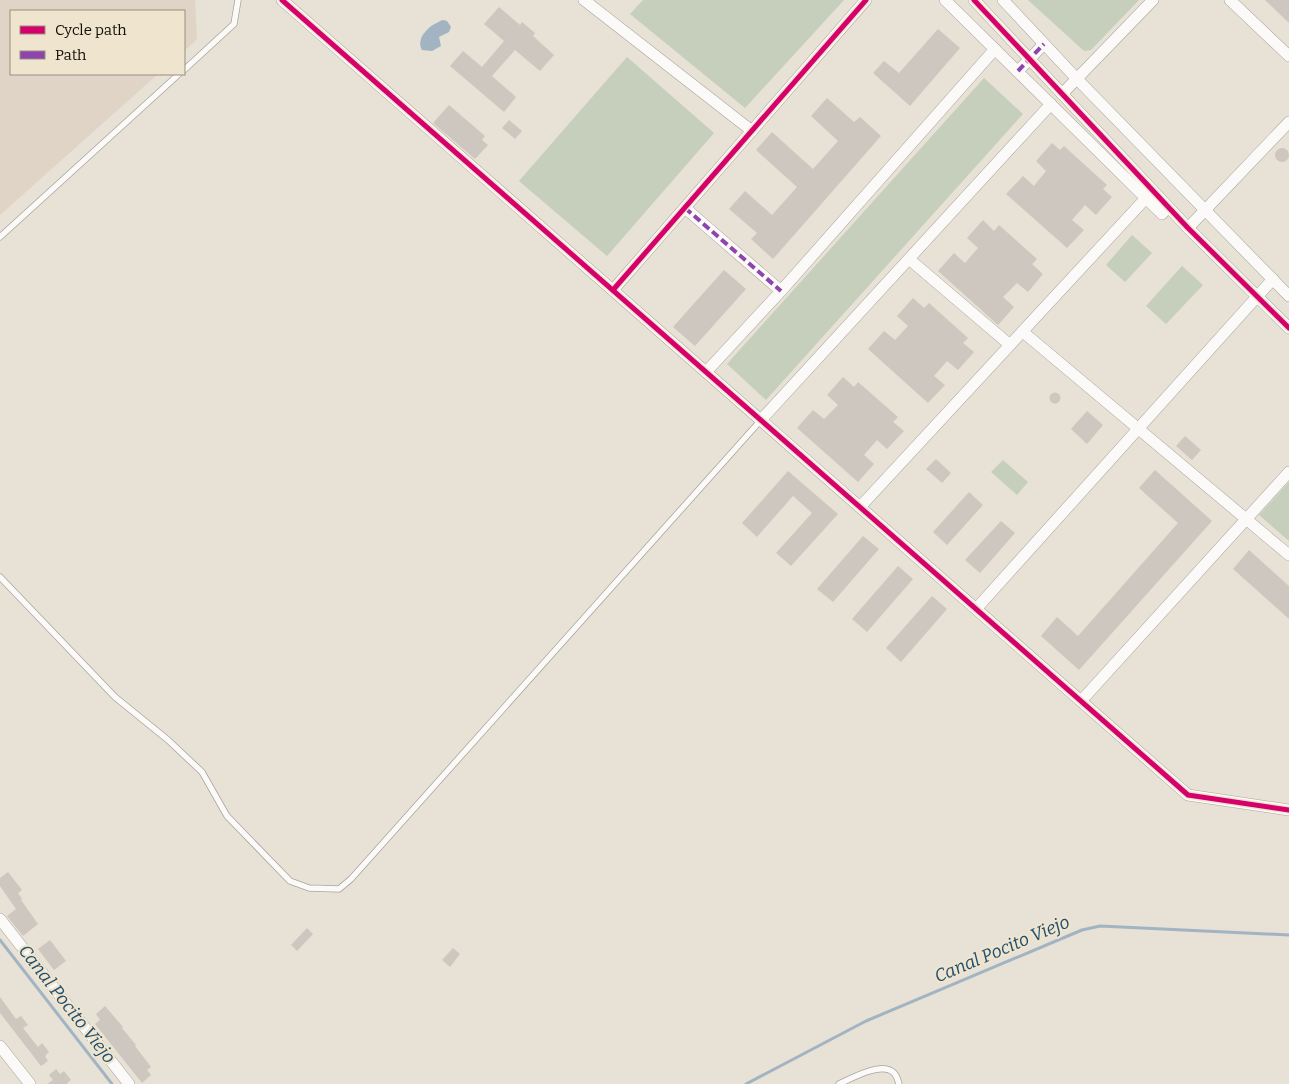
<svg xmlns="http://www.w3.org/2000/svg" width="1289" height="1084" viewBox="0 0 1289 1084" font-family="Bitter,serif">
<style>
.industrial{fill:#e0d4c6}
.green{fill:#c5cfbc}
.water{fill:#a2b4c1}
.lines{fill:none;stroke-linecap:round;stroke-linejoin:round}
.stream{stroke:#a2b4c1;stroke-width:3}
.building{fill:#cec7bf}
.service-casing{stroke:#a9a49c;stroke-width:7}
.minor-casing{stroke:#a9a49c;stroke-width:12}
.service{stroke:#fbfaf9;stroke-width:5.5}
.minor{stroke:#fbfaf9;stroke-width:11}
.quiet{stroke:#8e44ad;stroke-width:4;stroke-dasharray:8 4;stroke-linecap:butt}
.cycleway-casing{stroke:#efe4ce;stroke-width:8}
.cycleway{stroke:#d6006c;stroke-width:5}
.labels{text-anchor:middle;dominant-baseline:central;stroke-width:4.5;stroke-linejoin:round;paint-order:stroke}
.water-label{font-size:18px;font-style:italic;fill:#1e4e6f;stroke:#efe4ce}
</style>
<rect width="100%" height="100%" fill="#e7e1d6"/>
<path class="industrial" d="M0,0h195l2,39 -13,12v-40h-173v63h147l-158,141z"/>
<g class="green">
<path d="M643,0h201l-99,108 -115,-94z"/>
<path d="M1028,0h111l-48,50 -7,1z"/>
<path d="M627,57l87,76 -107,123 -88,-75z"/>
<path d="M984,78l39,36 -257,286 -39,-36z"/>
<path d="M1132,235l20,18 -27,29 -19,-17z"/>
<path d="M1182,266l21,19 -37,39 -20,-18z"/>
<path d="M1003,460l25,22 -11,13 -26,-23z"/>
<path d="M1289,482v59l-30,-26z"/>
</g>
<path class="water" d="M443,20l4,1 4,6 -2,5 -10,5 2,9 -9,5 -10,-1c-7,-13 9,-26 21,-30z"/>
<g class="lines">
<g class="stream">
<path d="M0,940l112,144"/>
<path d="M746,1084l120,-63 216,-91 18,-4 189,9"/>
</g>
</g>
<g class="building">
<path d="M1265,0h24v23z"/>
<path d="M499,7l21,18 2,-3 13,11 -2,3 21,19 -14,16 -25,-21 -23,26 24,21 -12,15 -54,-46 13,-15 19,16 22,-26 -20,-17z"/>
<path d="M938,29l22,19 -50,58 -37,-33 11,-12 15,12z"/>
<path d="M827,98l27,24 6,-5 21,19 -108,123 -22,-20 6,-6 -28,-24 16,-18 27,24 25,-28 -41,-37 16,-18 41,37 25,-28 -27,-25z"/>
<path d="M449,105l36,31 -3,4 6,5 -13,14 -42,-36z"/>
<path d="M509,120l13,11 -7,8 -13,-11z"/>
<path d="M1052,143l8,7 4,-4 43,39 -4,4 9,8 -16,18 -11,-10 -13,15 12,10 -17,18 -61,-54 17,-18 11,10 12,-15 -10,-10z"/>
<circle cx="1282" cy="155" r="7"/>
<path d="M983,220l11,11 5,-6 38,34 -5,5 11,10 -15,18 -11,-9 -14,14 11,10 -16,18 -60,-54 16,-18 11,10 13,-15 -11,-10z"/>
<path d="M724,270l22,19 -51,57 -22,-19z"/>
<path d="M913,298l11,10 5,-5 39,35 -5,5 11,9 -16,18 -11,-9 -13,15 11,9 -17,18 -60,-54 16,-18 11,9 13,-14 -11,-10z"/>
<path d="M843,377l11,10 4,-5 40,35 -5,5 11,9 -17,18 -10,-9 -13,15 10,9 -16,18 -61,-54 16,-18 11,9 14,-14 -11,-10z"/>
<circle cx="1055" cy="398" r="5.5"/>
<path d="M1087,411l16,14 -16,19 -16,-15z"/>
<path d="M1185,436l16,14 -9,10 -16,-14z"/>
<path d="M936,459l15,14 -9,10 -16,-14z"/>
<path d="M1155,470l57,51 -133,149 -38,-34 16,-19 21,19 100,-113 -39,-35z"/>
<path d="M788,471l50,43 -47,52 -15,-13 36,-40 -19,-17 -36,41 -15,-14z"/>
<path d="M969,492l14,13 -36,40 -14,-13z"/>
<path d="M1001,521l14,12 -35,40 -15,-13z"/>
<path d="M863,536l16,13 -46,53 -16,-13z"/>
<path d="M1249,550l40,36v33l-56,-50z"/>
<path d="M898,566l15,13 -46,53 -15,-13z"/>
<path d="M932,596l15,13 -46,53 -15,-14z"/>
<path d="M8,872l14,18 -4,3 4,6 -1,1 17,24 -15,12 -16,-20 9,-7 -16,-23v-8z"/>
<path d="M307,928l6,6 -16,17 -6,-6z"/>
<path d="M50,940l16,21 -12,9 -16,-21z"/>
<path d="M453,948l7,6 -10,13 -8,-7z"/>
<path d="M0,997l16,22 5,-3 7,9 -5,3 15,19 4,-4 7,9 -4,4 3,5 -7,5 -41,-53z"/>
<path d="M105,1006l18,21 -1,1 14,17 -1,1 16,21 -4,3 4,5 -9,8 -47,-59 5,-4 -4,-6z"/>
<path d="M56,1069l4,5 4,-3 7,9 -4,3 1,1h-21l6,-4 -4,-5z"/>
</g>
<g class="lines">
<defs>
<g id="service">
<path d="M184,70l50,-46 4,-24"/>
<path d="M0,237l179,-163"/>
<path d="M0,577l115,120 53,43 34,32 25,44 63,65 19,7 30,1 12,-10 410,-459"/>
<path d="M839,1084c13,-6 43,-23 55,-11 3,3 4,8 5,11"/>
</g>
<g id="minor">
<path d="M282,0l906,795 101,15"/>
<path d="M584,0l168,131"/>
<path d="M945,0l217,214 6,-7"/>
<path d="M974,0l214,228 101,100"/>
<path d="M1003,0l74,79 212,217"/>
<path d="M1230,0l59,56"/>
<path d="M1018,71l26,-27"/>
<path d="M1062,94l91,-94"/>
<path d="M685,208l96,83"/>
<path d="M1188,228l101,-106"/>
<path d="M909,259l101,86"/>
<path d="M613,290l253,-290"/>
<path d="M1023,332l266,223"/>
<path d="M706,372l75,-81 214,-242"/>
<path d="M761,420l290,-316"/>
<path d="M860,507l286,-309"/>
<path d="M976,609l297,-330"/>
<path d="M1081,701l208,-229"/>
<path d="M0,919l129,165"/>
<path d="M0,1046l30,38"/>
</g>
</defs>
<use href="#service" class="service-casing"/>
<use href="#minor" class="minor-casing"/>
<use href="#service" class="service"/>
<use href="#minor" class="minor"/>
<g class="quiet">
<path d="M1018,71l26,-27"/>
<path d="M685,208l96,83"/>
</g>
<defs>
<g id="cycleway">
<path d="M282,0l906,795 101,15"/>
<path d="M974,0l214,228 101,100"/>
<path d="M613,290l253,-290"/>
</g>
</defs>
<use href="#cycleway" class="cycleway-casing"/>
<use href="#cycleway" class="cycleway"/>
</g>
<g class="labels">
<g class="water-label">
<text transform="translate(1002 949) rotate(-23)">Canal Pocito Viejo</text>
<text transform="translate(67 1004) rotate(52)">Canal Pocito Viejo</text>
</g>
</g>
<rect x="10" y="10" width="175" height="65" fill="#efe4ce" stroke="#978f7f"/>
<rect x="20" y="26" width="25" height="8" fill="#d6006c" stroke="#978f7f"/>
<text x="55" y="35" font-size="15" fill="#131008">Cycle path</text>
<rect x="20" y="51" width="25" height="8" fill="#8e44ad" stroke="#978f7f"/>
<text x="55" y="60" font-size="15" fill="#131008">Path</text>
</svg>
